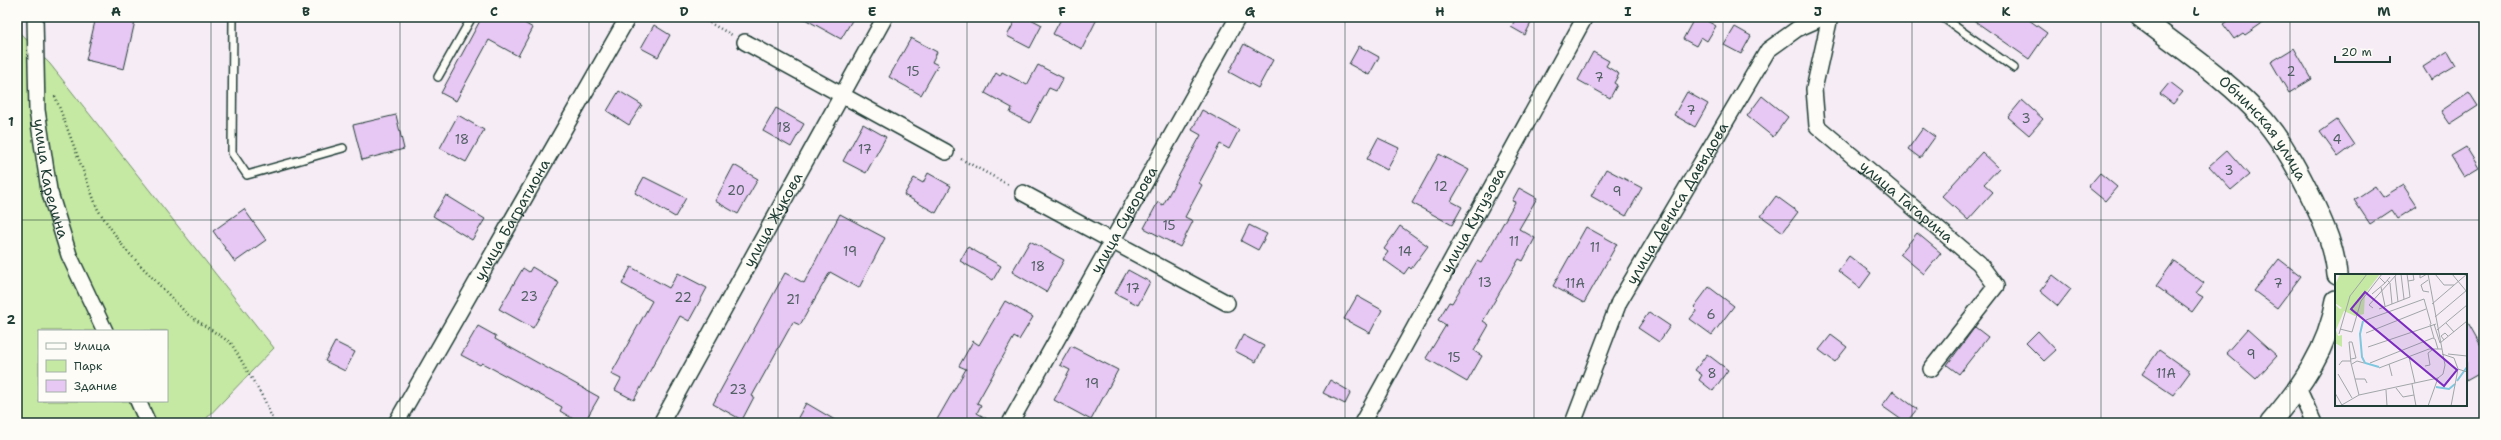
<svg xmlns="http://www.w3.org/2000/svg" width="2501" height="440" viewBox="0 0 2501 440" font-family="'Shantell Sans',sans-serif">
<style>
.green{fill:#c5e8a2;stroke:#72926b;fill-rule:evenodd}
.building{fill:#e7c7f3;stroke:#1f3d34}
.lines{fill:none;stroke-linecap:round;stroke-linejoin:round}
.service-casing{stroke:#1f3d34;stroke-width:10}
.minor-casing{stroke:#1f3d34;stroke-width:18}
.tertiary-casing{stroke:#1f3d34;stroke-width:22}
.path{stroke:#1f3d34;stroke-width:2.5;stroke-dasharray:1 3;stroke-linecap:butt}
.service{stroke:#fdfcf7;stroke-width:7}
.minor{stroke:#fdfcf7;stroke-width:15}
.tertiary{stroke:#fdfcf7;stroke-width:19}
.grid{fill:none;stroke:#1f3d34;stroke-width:1;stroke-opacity:0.55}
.labels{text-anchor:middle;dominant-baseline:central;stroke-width:3.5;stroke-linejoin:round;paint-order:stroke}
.number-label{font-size:13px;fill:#516064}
.street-label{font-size:15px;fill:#1f3d34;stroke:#fdfcf7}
.inset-river{fill:none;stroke:#7ec7de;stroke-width:2}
.inset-road{fill:none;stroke:#a0a6a8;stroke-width:1}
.view{fill:#7b2cbf;fill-opacity:0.15;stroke:#7b2cbf;stroke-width:2}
.inset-edge{fill:none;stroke:#1f3d34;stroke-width:2}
.neatline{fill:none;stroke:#1f3d34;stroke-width:1.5}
.grid-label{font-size:13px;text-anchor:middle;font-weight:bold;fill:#1f3d34}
</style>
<rect width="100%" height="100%" fill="#f6ecf6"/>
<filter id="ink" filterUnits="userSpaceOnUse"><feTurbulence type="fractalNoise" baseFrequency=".025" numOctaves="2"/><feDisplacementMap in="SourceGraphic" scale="8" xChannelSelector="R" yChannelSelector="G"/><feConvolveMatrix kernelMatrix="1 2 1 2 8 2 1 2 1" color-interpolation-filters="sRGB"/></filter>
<g filter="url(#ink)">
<path class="green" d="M17,30l33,34 224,284 -72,75h-185zM39,331h128v70h-128z"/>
<g class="building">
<path d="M96,17h40l-12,52 -38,-9z"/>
<path d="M482,17h32l19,11 -15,28 -29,-16 -33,61 -15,-8z"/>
<path d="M801,17h53l-13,22z"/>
<path d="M1017,17h10l15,8 -12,23 -23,-12z"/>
<path d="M1062,17h36l-16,32 -29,-15z"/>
<path d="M1517,17h17l-9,18 -14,-8z"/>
<path d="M1695,17h5l16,9 -9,15 -6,-4 -5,9 -13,-7z"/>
<path d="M1969,17h56l22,16 -18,26z"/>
<path d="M2233,17h38l-26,18 -2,-2 -9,6 -11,-15z"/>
<path d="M654,25l16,10 -12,22 -17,-9z"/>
<path d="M1735,27l16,9 -10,18 -17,-9z"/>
<path d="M911,38l26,14 -5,10 6,3 -17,30 -32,-18z"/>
<path d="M1244,44l29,16 -15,28 -29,-16z"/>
<path d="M1359,46l20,11 -10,18 -20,-11z"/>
<path d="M2294,48l18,31 -23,14 -18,-31z"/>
<path d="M2448,51l8,14 -25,15 -8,-13z"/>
<path d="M1593,52l16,9 -3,5 13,8 -5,9 3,2 -7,13 -32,-18z"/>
<path d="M1038,65l25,13 -7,13 -7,-3 -19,35 -20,-10 2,-5 -27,-15 11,-20 4,3 2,-4 25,13z"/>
<path d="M2170,82l13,10 -10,12 -13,-10z"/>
<path d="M619,91l23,14 -13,20 -22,-14z"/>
<path d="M1687,92l21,12 -13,23 -21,-12z"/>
<path d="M2469,92l9,14 -28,18 -9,-13z"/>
<path d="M1762,96l26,21 -15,20 -26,-21z"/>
<path d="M2022,100l21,19 -14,16 -21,-18z"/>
<path d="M776,108l28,16 -13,23 -28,-16z"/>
<path d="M1202,110l37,20 -10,19 -9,-5 -21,39 3,2 -17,32 8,4 -13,26 -36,-19 14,-26 5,3 38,-70 -9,-5z"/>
<path d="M396,115l8,34 -42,11 -9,-35z"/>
<path d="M458,115l26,15 -18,32 -26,-14z"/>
<path d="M2337,120l17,25 -16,12 -18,-25z"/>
<path d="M863,124l23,13 -20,36 -23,-12z"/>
<path d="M1923,128l12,9 -15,21 -12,-9z"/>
<path d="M1378,138l21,10 -12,22 -20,-11z"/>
<path d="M2466,147l13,21 -15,9 -13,-21z"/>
<path d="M2227,150l22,25 -18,15 -22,-24z"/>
<path d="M1982,152l17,16 -15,16 9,8 -25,28 -26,-24z"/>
<path d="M1439,154l30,16 -18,31 11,6 -10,18 -40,-22z"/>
<path d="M734,165l24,14 -20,35 -23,-13z"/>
<path d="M1606,169l36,19 -16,28 -35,-20z"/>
<path d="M928,173l23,13 -15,27 -32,-18 10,-17 9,5z"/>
<path d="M2100,173l17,14 -12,14 -17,-14z"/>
<path d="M644,177l42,21 -11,19 -40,-24z"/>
<path d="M2403,185l14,21 -20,13 -6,-9 -21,14 -16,-24 21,-14 8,11z"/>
<path d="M1519,188l18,10 -18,31 16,9 -12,23 -4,-2 -36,62 6,4 -15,26 8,5 -15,26 -41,-24 20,-33 -8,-5 11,-18 3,1 25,-42 4,2 34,-61 -3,-1z"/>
<path d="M446,195l39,24 -13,21 -39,-24z"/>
<path d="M1776,196l22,16 -15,20 -22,-16z"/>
<path d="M244,209l22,31 -31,22 -22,-31z"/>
<path d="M840,214l45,24 -26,50 -29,-16 -30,53 -7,-3 -41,74 2,1 -12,23 -29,-16 72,-131 19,10z"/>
<path d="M1249,225l18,9 -9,16 -17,-9z"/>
<path d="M1400,226l28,20 -17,23 -2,-2 -5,7 -21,-15 5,-7 -4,-3z"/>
<path d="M1586,227l31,17 -33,59 -31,-17z"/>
<path d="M1917,233l24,20 -17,21 -24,-20z"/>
<path d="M1030,241l34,19 -18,32 -34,-20z"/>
<path d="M968,247l33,19 -8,14 -33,-19z"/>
<path d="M1849,256l22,17 -11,15 -22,-17z"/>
<path d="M2279,259l22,17 -24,32 -23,-17z"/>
<path d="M2174,261l30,22 -8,10 7,4 -11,15 -36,-26z"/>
<path d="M532,267l27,16 -26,45 -34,-19 24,-41 6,4z"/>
<path d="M631,267l38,21 9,-15 29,15 -18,33 -9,-5 -46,84 -19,-10 6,-11 -10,-5 41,-73 -30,-17z"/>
<path d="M1128,270l22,12 -12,23 -23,-12z"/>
<path d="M2053,275l18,14 -13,17 -18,-15z"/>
<path d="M1709,287l25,19 -22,29 -22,-16 7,-9 -3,-3z"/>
<path d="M1357,296l25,14 -12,23 -26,-14z"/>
<path d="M1005,301l28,16 -14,23 -5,-3 -37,66 4,2 -4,8 17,10h-59l31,-54 -7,-3 14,-25 6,4z"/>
<path d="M1649,312l21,14 -11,16 -21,-14z"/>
<path d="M2466,319l18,32v20l-18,10z"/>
<path d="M478,326l18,10 -1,3 104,58 -15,26h-4l-20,-12 2,-4 -43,-24 -37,-20 -2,2 -19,-10z"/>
<path d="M1975,327l13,10 -29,37 -12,-9z"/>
<path d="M2247,329l30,27 -21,23 -30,-26z"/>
<path d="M2038,331l18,19 -12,11 -18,-18z"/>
<path d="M1243,335l21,11 -8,16 -21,-11z"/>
<path d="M1831,335l16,12 -12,15 -16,-12z"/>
<path d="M335,342l20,10 -10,19 -20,-10z"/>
<path d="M1071,346l47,24 -27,50 -37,-20 16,-30 -10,-5z"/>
<path d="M2159,350l31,22 -17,23 -31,-21z"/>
<path d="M1707,354l21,16 -15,21 -14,-11 3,-5 -7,-5z"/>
<path d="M1330,380l21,12 -6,12 -22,-11z"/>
<path d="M1893,391l24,18 -11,14 -24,-17z"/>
<path d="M806,403l34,20h-45z"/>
</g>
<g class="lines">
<defs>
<g id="service">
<path d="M233,17l-1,136 15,22 96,-27"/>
<path d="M1942,17l72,51"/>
<path d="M438,77l34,-60"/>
</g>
<g id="minor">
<path id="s1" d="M35,17l2,93 12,80 20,65 36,76"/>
<path id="s2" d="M1830,17l-16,72 3,37 162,137 17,23 -65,83"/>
<path d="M745,42l201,110"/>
<path d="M1023,193l204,110"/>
<path d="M2299,390l15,33"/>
<path d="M138,401l10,22"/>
<path id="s3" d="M396,423l232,-406"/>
<path id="s4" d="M661,423l224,-406"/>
<path id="s5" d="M1010,423l228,-406"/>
<path id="s6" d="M1362,423l223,-406"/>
<path id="s7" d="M1573,423l46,-121 149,-252 29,-21 27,-12"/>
</g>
<g id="tertiary">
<path id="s8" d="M2140,17c41,32 89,63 124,103 21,25 36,54 50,83 11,24 21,46 23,72"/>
<path d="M2270,423c31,-36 58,-74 66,-123"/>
</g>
</defs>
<use href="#service" class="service-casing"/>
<use href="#minor" class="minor-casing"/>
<use href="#tertiary" class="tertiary-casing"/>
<g class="path">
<path d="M699,17l33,18"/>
<path d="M55,96l43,114 27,39 62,65 44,29 34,58 9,22"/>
<path d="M961,159l48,26"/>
</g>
<use href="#service" class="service"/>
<use href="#minor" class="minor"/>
<use href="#tertiary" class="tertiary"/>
</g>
</g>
<path class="grid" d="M211,17v406M400,17v406M589,17v406M778,17v406M967,17v406M1156,17v406M1345,17v406M1534,17v406M1723,17v406M1912,17v406M2101,17v406M2290,17v406M17,220h2467"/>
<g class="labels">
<g class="number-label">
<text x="913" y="71">15</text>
<text x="2291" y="71">2</text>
<text x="1599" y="77">7</text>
<text x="1691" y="110">7</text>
<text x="2026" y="118">3</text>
<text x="784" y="127">18</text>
<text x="462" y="139">18</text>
<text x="2337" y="139">4</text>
<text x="865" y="149">17</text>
<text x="2229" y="170">3</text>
<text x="1441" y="186">12</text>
<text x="736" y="190">20</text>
<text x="1617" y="191">9</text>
<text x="1169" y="225">15</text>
<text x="1514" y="241">11</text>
<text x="1595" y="247">11</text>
<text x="850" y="251">19</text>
<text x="1405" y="251">14</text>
<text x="1038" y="266">18</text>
<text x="1485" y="282">13</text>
<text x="1575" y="283">11А</text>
<text x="2278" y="283">7</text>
<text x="1133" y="288">17</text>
<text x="529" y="296">23</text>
<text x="683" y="297">22</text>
<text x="793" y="299">21</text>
<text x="1711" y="314">6</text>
<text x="2251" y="354">9</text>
<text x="1454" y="357">15</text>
<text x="1712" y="373">8</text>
<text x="2166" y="373">11А</text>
<text x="1092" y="383">19</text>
<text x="738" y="389">23</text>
</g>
<g class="street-label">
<text stroke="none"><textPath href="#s8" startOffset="167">Обнинская улица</textPath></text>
<text stroke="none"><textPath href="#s1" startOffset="163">улица Карелина</textPath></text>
<text stroke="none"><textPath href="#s2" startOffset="228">улица Гагарина</textPath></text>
<text stroke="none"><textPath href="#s7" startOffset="244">улица Дениса Давыдова</textPath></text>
<text stroke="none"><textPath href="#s3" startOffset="234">улица Багратиона</textPath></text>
<text stroke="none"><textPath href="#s4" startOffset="232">улица Жукова</textPath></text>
<text stroke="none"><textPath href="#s5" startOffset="233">улица Суворова</textPath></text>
<text stroke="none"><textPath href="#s6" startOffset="231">улица Кутузова</textPath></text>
</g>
</g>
<g transform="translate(2335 274)">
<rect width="132" height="132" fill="#f6ecf6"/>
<path d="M5,0h40l-15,20 -1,20 -9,2 -11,-5 -8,19 2,6 4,-1v12l-7,-4v-39l5,5 2,-1 -7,-5v-18z" fill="#c5e8a2"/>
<path class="inset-river" d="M28,47l-3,13 2,23 3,6 14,4M122,107l10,-14M101,113l13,2 6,-5"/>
<path class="inset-road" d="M66,0l3,25M72,0l1,7 6,-1 -1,-6M85,0v4l7,-4M100,0l9,11h10M117,0l15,18M60,2l3,26M44,3l6,6 5,-6M52,6l3,3 2,21M93,6l-7,5 2,6 6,1M46,13l4,19M37,20l13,-11M97,30l35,-30M38,34l-4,-3 28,-31M44,35l31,-12 -2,-16M100,43l32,-27M31,46l58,-21 7,25M111,49l8,9M95,50l4,14M99,50l6,19M5,55l12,3 9,-31 21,-27M102,56l30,-25M31,59l60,-24M4,60l11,-38 17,-22M109,66l-3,-4 4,-3 3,3M105,69l27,-22M33,73l68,-23M107,80l12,4 4,11 9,3M113,80l19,2M74,83l6,26M16,85l5,-1 -4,-16h-3l2,21 8,32M35,89l63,-25 2,1 3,10M17,90l5,-3 7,2M54,90l3,12M4,91l3,-4h9M90,92l5,-1 -2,-12 4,-3M44,94l50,-19h13M3,100l14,24M20,105h10l2,4M77,110l4,22M61,114l7,9 11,-2M51,116l1,16M0,119l7,12M5,132l19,-11 79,-17 5,-4 2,-9 -17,-91M93,132l10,-28M116,132l7,-37"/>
<path class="view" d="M30,18l92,78 -13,16 -93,-77z"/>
<rect width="132" height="132" class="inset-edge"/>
</g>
<rect width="2501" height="440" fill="none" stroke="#fdfcf7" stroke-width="44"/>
<rect x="38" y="330" width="130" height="72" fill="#fdfcf7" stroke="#a4b0a9"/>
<rect x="46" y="343" width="20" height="6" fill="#fdfcf7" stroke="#a4b0a9"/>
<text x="74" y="350" font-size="12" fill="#1f3d34">Улица</text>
<rect x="46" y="360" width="20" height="12" fill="#c5e8a2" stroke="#a4b0a9"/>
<text x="74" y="370" font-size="12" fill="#1f3d34">Парк</text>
<rect x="46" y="380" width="20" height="12" fill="#e7c7f3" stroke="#a4b0a9"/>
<text x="74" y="390" font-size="12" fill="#1f3d34">Здание</text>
<path d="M2335 56v6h55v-6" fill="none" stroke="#1f3d34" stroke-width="2"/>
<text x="2341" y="56" font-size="12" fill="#1f3d34" stroke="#fdfcf7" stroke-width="3" paint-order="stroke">20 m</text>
<rect x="22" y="22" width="2457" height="396" class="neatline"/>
<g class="grid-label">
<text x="116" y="16">A</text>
<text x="306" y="16">B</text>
<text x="494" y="16">C</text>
<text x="684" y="16">D</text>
<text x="872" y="16">E</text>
<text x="1062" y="16">F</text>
<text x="1250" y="16">G</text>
<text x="1440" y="16">H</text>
<text x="1628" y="16">I</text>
<text x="1818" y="16">J</text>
<text x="2006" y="16">K</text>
<text x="2196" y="16">L</text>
<text x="2384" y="16">M</text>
<text x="11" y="126">1</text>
<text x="11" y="324">2</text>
</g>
</svg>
